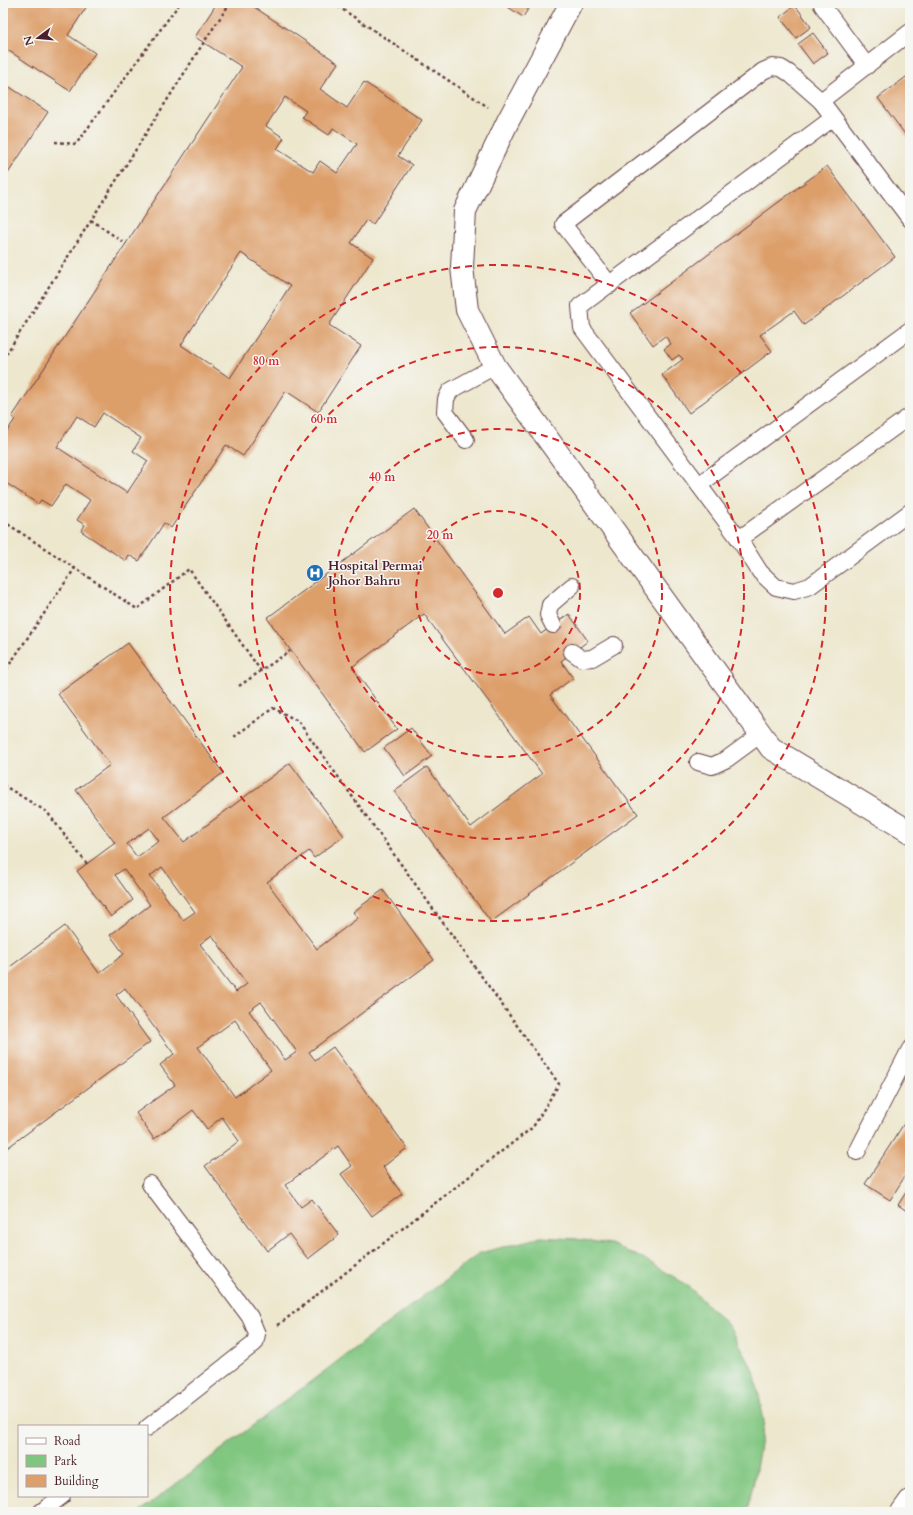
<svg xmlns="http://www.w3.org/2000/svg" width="913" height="1515" viewBox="0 0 913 1515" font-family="Cardo,serif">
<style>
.green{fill:#80c680;stroke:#657256}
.building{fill:#dd9f6b;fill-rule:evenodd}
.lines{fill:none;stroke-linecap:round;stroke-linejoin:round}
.service-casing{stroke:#623d43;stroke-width:18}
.minor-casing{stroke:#623d43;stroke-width:24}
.path{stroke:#623d43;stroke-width:2.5;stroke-dasharray:3 3;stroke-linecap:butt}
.service{stroke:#fff;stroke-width:16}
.minor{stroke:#fff;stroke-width:22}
.ring{fill:none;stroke:#d62828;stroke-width:2;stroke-dasharray:7 5}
.labels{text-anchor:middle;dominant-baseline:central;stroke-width:3;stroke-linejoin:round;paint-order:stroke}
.poi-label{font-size:13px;font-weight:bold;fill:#4a1f2b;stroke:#f6f6f2;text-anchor:start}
.centre{fill:#d62828;stroke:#f6f6f2;stroke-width:2}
.ring-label{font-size:12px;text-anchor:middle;font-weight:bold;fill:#d62828;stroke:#f6f6f2;stroke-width:3;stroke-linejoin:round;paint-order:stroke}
</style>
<rect width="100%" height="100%" fill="#f6f6f2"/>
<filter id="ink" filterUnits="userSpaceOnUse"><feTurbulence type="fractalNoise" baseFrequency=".025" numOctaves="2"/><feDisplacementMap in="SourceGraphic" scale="8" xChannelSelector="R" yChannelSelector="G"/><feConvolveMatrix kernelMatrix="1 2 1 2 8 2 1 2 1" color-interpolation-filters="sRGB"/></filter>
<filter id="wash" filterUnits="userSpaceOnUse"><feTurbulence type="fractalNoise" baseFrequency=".012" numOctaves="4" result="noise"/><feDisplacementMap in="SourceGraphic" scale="16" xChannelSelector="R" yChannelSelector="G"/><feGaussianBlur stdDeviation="0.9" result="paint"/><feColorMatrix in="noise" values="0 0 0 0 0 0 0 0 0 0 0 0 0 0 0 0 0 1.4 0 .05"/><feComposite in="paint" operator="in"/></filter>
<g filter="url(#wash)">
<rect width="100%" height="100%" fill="#ede7cd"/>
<path class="green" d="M541,1237l35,2 35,5 35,16 41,25 41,40 26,46 10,50 -10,60 -7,31h-608l341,-259z"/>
<g id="blocks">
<g class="building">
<path d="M3,3h86l-21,32 27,18 -25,38 -67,-44z"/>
<path d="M217,3h31l90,60 -18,26 27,19 17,-26 58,38 -24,36 14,9 -39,59 -7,-4 -15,23 22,15 -44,67 32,21 -43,66 -32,-21 -43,65 -17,-11 -55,83 -7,-5 -25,38 -10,-6 -3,6 -45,-30 4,-6 -8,-5 13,-20 -24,-16 -15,22 -10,-6 -3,4 -35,-23v-43l12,-19 -3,-2 230,-350 -47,-30zM285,97l21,14 -4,6 27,18 4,-7 24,16 -20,29 -17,-12 -7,11 -36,-23 7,-11 -18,-12zM241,253l49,33 -60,92 -49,-33zM103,413l38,25 -8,13 15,10 -21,32 -70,-46 20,-31 17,11z"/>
<path d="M502,3h30l-9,14z"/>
<path d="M795,5l16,22 -15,11 -16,-21z"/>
<path d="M813,33l15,20 -15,11 -15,-20z"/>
<path d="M910,74v67l-32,-43z"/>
<path d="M5,84l43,28 -45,69v-93z"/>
<path d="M827,166l68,91 -91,68 -10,-14 -34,24 12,16 -83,62 -27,-38 21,-16 -4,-4 -7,5 -8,-11 7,-5 -6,-8 -12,9 -23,-32z"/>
<path d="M414,509l91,125 24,-17 12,17 28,-20 19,27 -27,20 12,17 -23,17 88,119 -147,108 -97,-131 33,-24 44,60 71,-53 -118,-160 -72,53 45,62 -32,23 -98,-134z"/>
<path d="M128,643l95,130 -59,44 20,25 106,-79 54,73 -30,22 -5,-7 -42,31 50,67 41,-31 -5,-6 30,-22 51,70 -125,92 6,8 18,-13 74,101 -24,19 19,27 -30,22 -31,-42 11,-8 -14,-20 -53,39 16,22 11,-8 27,36 -31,24 -19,-25 -22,17 -62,-85 34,-25 -17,-24 -15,12 -14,-19 -39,29 -18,-26 39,-28 -15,-20 14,-11 -49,-66 -9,7 34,47 -147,109v-179l62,-46 34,47 25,-19 -14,-19 40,-30 -26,-36 -9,6 18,25 -22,17 -34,-46 38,-28 -39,-53 34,-25 -52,-71zM149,828l10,13 -22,16 -10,-13zM162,867l33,45 -12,8 -33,-44zM212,935l35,49 -11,8 -36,-48zM261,1002l36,50 -12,8 -36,-49zM235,1020l36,50 -36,27 -37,-50z"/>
<path d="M411,728l21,28 -27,20 -21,-28z"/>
<path d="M907,1119l3,2v47l-20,32 -25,-16z"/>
<path d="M910,1186v27l-12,-8z"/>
</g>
</g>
</g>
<g filter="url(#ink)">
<use href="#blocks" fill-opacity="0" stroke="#623d43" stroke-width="1"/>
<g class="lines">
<defs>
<g id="service">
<path d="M822,5l45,61"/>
<path d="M821,101l89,-69"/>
<path d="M833,118l-253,188 2,22 157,211 21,33 16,15 18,4 16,-5 100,-74"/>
<path d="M610,285l-47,-61 200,-153 9,-4 9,1 8,5 32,28 89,118"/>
<path d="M466,440l-21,-28 1,-13 4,-8 45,-25"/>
<path d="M699,485l211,-155"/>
<path d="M739,539l171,-123"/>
<path d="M553,625l-5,-10 2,-10 22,-19"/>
<path d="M572,652l10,7 10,-1 22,-13"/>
<path d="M698,762l14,4 15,-7 34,-25"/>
<path d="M857,1152l53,-103"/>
<path d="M147,1428l108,-85 2,-9 -7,-17 -100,-133"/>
<path d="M41,1512l21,-16"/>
</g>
<g id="minor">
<path d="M571,3l-63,118 -43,90 -3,56 5,43 28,56 276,382 139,84"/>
<path d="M902,1512l8,-11"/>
</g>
</defs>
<use href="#service" class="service-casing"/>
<use href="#minor" class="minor-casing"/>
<g class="path">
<path d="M333,3l155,104"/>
<path d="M55,142l21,2 104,-141"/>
<path d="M91,220l35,24"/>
<path d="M3,359l201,-317 26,-39"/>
<path d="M3,521l134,88 52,-40 72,102"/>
<path d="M3,674l72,-106"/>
<path d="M239,686l51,-35"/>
<path d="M234,737l39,-29 25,13 261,363 -26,43 -256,199"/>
<path d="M3,785l44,27 40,52"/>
</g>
<use href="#service" class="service"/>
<use href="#minor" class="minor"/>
</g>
</g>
<g class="ring">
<circle cx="498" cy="593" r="82"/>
<circle cx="498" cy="593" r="164"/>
<circle cx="498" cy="593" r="246"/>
<circle cx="498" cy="593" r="328"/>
</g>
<defs>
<symbol id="hospital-disc" viewBox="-11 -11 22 22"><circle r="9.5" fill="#1f6fb2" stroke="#f6f6f2"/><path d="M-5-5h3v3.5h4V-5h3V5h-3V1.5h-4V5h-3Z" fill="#fff"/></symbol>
</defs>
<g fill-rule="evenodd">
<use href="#hospital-disc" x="305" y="563" width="20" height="20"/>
</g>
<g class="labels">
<g class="poi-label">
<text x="328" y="566">Hospital Permai<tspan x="328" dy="15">Johor Bahru</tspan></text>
</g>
</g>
<circle cx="498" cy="593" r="6" class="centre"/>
<g class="ring-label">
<text x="266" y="365">80 m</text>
<text x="324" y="423">60 m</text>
<text x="382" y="481">40 m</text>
<text x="440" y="539">20 m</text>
</g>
<rect width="913" height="1515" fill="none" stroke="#f6f6f2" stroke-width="16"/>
<rect x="18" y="1425" width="130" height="72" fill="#f6f6f2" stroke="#b1a0a2"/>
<rect x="26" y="1438" width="20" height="6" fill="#ffffff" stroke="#b1a0a2"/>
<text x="54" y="1445" font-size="12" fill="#4a1f2b">Road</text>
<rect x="26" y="1455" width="20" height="12" fill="#80c680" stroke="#b1a0a2"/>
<text x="54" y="1465" font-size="12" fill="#4a1f2b">Park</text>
<rect x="26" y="1475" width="20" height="12" fill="#dd9f6b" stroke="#b1a0a2"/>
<text x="54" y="1485" font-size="12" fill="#4a1f2b">Building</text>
<g transform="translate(38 38) rotate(254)" stroke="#f6f6f2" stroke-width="3" paint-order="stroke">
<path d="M0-3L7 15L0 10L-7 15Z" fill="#4a1f2b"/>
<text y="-6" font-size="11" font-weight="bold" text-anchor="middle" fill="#4a1f2b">N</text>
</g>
</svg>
